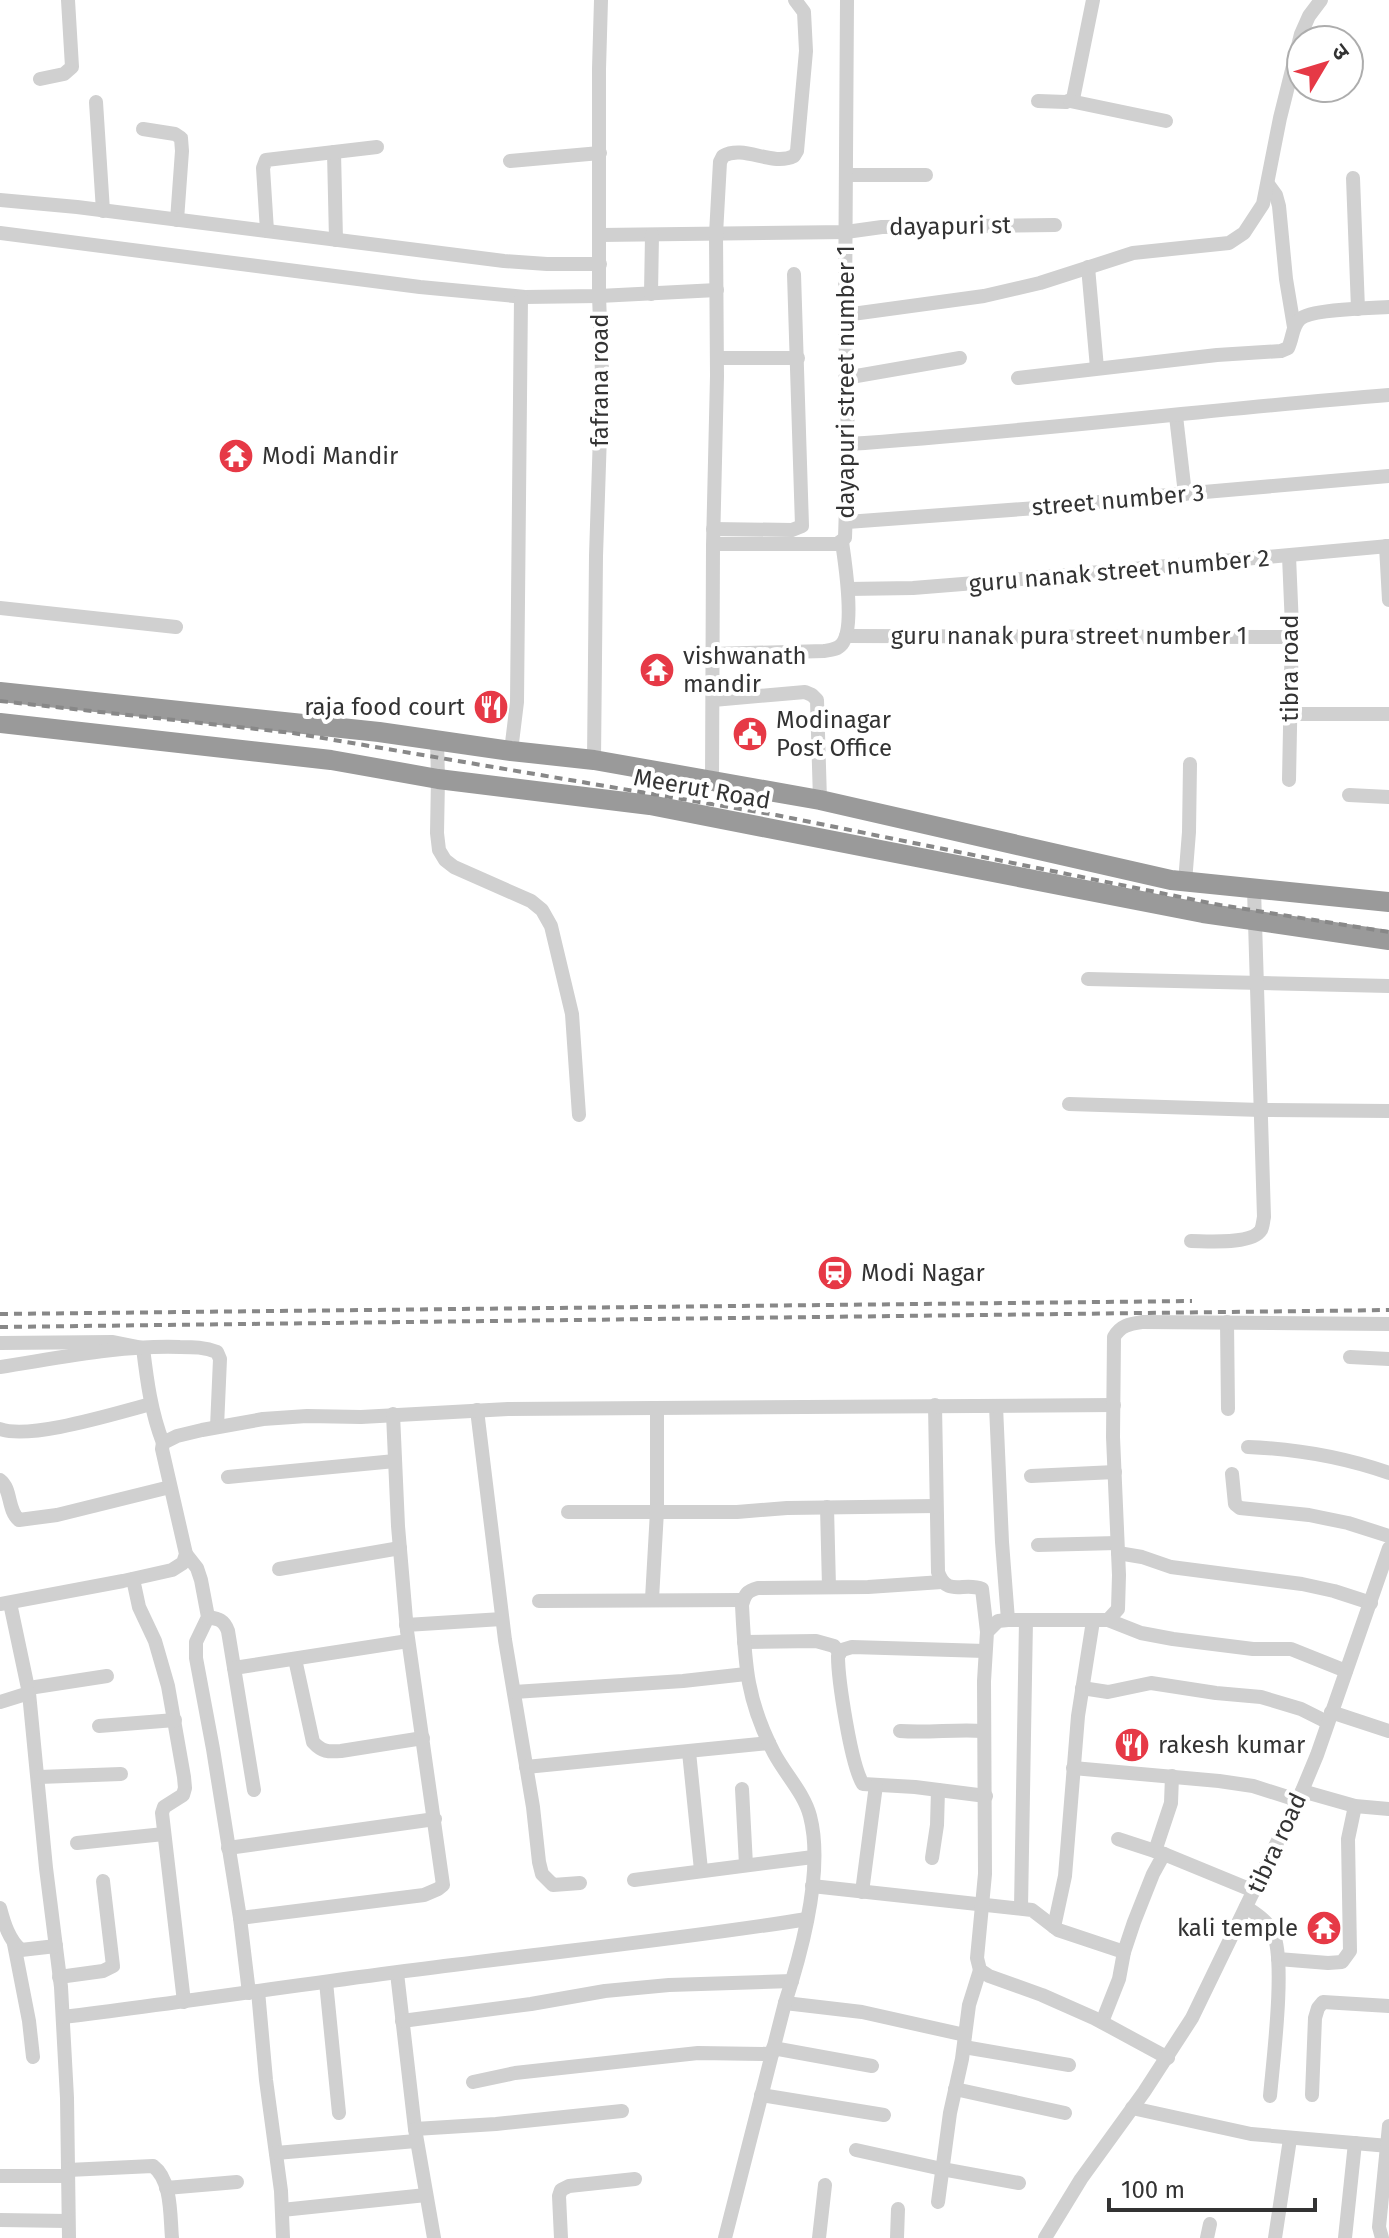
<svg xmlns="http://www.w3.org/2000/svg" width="1389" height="2238" viewBox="0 0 1389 2238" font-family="'Fira Sans','Noto Sans Devanagari',sans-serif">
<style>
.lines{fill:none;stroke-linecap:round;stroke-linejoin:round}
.minor{stroke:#d0d0d0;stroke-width:14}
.highway{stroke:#9a9a9a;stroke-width:20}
.rail{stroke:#888;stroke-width:4;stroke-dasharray:8 6;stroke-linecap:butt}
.labels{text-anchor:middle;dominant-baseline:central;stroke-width:8;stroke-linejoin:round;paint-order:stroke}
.street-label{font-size:24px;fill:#333;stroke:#fff}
.poi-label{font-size:24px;fill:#333;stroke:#fff;text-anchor:start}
</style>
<rect width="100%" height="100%" fill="#fff"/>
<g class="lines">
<g class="minor">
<path d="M40,79l24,-5 8,-7 -4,-67"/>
<path d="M1038,101l28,1 7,-3 20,-99"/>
<path d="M1070,101l96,20"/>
<path d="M96,102l7,109"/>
<path d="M143,129l32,5 6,4 1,13 -5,69"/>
<path d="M334,152l2,88"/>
<path d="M510,161l90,-8"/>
<path d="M846,175h80"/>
<path d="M1353,178l5,131"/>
<path d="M1268,184l8,11 3,11 7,73 8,48"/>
<path d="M0,200l77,7 427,54 43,3h53"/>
<path d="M267,231l-4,-63 3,-8 111,-13"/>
<path d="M0,233l420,54 105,10 74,-1 118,-6"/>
<path d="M600,235l246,-3 36,-5 173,-2"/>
<path d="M1088,267l9,101"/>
<path d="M651,294l1,-59"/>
<path d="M845,315l139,-19 56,-13 93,-30 96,-10 15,-10 19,-29 17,-86 21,-84 8,-18 12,-16"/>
<path d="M717,358h81"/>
<path d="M845,378l115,-20"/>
<path d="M1018,378l199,-23 64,-4 7,-3c5,-10 4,-22 12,-29 10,-10 72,-11 89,-12"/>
<path d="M1176,416l9,78"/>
<path d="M848,444c181,-12 361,-35 541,-49"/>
<path d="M847,522l217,-16 71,-8 254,-22"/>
<path d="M713,529l79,1 10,-4 -8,-252"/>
<path d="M713,546l4,-170 -1,-142 4,-72 3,-6c21,-12 49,11 71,0l3,-5 9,-100 -2,-39 -9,-12"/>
<path d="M1386,546l3,54"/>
<path d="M1289,556l3,71 -3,153"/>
<path d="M848,589l65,-1 87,-7 389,-35"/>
<path d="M0,608l176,19"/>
<path d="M846,636l446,1"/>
<path d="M713,654l111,-3c7,-1 13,-1 18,-7 13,-16 3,-82 0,-102"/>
<path d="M713,700l92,-8 7,3 5,5 3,100"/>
<path d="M1290,714h99"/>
<path d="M437,740l1,39 -1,54 2,17 6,10 9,7 77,34 11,9 9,16 21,88 7,101"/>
<path d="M511,751l6,-49 4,-405"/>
<path d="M594,760l2,-204 6,-183 -3,-77v-227l2,-69"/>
<path d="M712,781l1,-235 4,-2h120l8,-6 3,-94 -3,-129 2,-315"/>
<path d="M1349,795l40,2"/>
<path d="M1185,882l4,-50 1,-68"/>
<path d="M1088,979l301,7"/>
<path d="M1069,1104l192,6 128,1"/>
<path d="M1191,1241c16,0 61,4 70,-11 2,-4 2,-9 3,-13l-10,-328"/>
<path d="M1227,1322l1,87"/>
<path d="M0,1343l113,-1 30,6c4,33 8,64 20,95"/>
<path d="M1350,1357l39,2"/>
<path d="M0,1367c59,-9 120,-22 180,-20 13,0 25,0 37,5l3,7 -3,68"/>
<path d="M935,1405l3,167c9,26 26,9 44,17l5,43"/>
<path d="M996,1406l6,136 6,78"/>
<path d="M477,1410l28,230 28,167 6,55 3,12 11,11 27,-2"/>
<path d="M0,1429c31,11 116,-16 151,-25"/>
<path d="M1248,1447c49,2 95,10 141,26"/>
<path d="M1232,1474l3,30 5,4 69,7 39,8 41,13"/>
<path d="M1031,1476l84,-4"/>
<path d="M228,1477l167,-16"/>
<path d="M0,1480c12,9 7,30 19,40l38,-5 113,-28"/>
<path d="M827,1507l2,80"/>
<path d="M568,1512h169l50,-4 149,-2"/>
<path d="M1038,1545l79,-2"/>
<path d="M1118,1553l24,4 29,10 131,17 32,7 37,12"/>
<path d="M186,1554l11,14 4,12 7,37 -12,25v16l17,91 27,169 9,75"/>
<path d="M279,1569l121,-21"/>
<path d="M133,1579l6,28 16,34 13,45 16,91 1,11 -2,7 -19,12 -2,6 22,189"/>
<path d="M652,1599l5,-88v-103"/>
<path d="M539,1601l204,-1"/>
<path d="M10,1603l19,90 17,175 15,119 6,111 2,140"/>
<path d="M0,1604l123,-23 49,-11 11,-7 3,-9 -24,-105 1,-6 14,-7 25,-6 61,-11 44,-3 54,1 147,-8 606,-4"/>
<path d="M208,1617c11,2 16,3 20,14l26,159"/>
<path d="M1108,1620l33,13 32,6 80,10h38l55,22"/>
<path d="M406,1625l96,-6"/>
<path d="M744,1642l72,-1 18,5 6,7"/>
<path d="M985,1651l-133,-4 -10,3 -4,6c0,23 13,110 25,128l52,3 71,9"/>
<path d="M295,1659l18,83c9,10 15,10 28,9l82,-13"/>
<path d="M234,1668l174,-27"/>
<path d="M29,1688l78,-12"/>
<path d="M1082,1688l26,4 43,-9 65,10 45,4 40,12 26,13"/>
<path d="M514,1692l169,-11 63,-7"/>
<path d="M0,1702l29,-9"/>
<path d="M1331,1712l58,19"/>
<path d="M99,1726l76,-6"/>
<path d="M900,1731c29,2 56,-2 84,0"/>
<path d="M689,1752l12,118"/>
<path d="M526,1767l243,-24"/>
<path d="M1073,1768l146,13 34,5 44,14"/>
<path d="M39,1777l82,-3"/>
<path d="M742,1789l4,76"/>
<path d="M1302,1791l53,15 34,3"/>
<path d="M1118,1839l46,15 90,37"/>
<path d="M77,1843l87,-9"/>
<path d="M228,1848l207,-29"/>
<path d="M1155,1851l16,-48 1,-27"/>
<path d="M932,1858l5,-33 1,-35"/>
<path d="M634,1880l179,-23"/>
<path d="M812,1886l220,24 26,20 66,22"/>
<path d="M862,1892l14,-107"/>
<path d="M1246,1907c10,7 22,14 27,26 13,27 0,129 -3,163"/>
<path d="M0,1908c4,15 9,32 21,42l35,-4"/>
<path d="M1021,1908l5,-288"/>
<path d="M240,1918l184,-23 14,-6 5,-4 -36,-254 -9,-105 -5,-112"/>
<path d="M1054,1927l11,-51 13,-160 15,-95"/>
<path d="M14,1944l15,77 4,36"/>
<path d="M1278,1959l50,4 14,-1 8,-11 -2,-112 7,-33"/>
<path d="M397,1973l18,156 19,109"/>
<path d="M59,1977l44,-6 10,-5 -10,-85"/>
<path d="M326,1982l13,131"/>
<path d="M258,1991l8,89 15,111 2,47"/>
<path d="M785,2003l77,9 103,23"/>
<path d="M63,2017c130,-16 259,-36 390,-52 118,-15 236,-27 354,-46"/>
<path d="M402,2021l129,-17 74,-13 64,-6 123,-4"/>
<path d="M1102,2022l17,-43 5,-27 10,-30 19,-48 11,-20"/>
<path d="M964,2047l105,18"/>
<path d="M773,2048l99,18"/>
<path d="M1168,2058l-74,-40 -52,-23 -53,-19 -9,-6 -3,-12 8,-84 -1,-193 3,-49 11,-11 10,-1h100l10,-11 1,-34 -6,-138 1,-100c7,-12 16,-13 29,-15l246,2"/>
<path d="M473,2082l42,-9 183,-20 74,1"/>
<path d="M955,2089l110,24"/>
<path d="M761,2095l123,20"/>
<path d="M1312,2095l3,-77 3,-10 5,-6 66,4"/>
<path d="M1132,2108l119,26 138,12"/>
<path d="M415,2129l81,-5 126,-13"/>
<path d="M856,2150l86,19 77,14"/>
<path d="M276,2153l140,-12"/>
<path d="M68,2170l85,-4c19,14 17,50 19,72"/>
<path d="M0,2176h68"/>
<path d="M166,2188l71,-6"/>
<path d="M938,2202l12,-89 12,-54 7,-54 11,-35"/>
<path d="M282,2210l144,-15"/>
<path d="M0,2220l68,1"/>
<path d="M561,2238l-2,-42 2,-6 8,-4 66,-7"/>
<path d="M725,2238l60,-235c17,-52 39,-133 25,-187 -6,-23 -25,-42 -36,-63 -28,-54 -29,-89 -32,-148 3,-11 5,-14 16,-17l110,-1 74,-5"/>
<path d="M819,2238l6,-53"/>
<path d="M897,2238l1,-29"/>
<path d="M1045,2238l36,-59 63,-87 48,-74 110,-227 15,-36 72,-207"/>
<path d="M1207,2238l3,-14"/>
<path d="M1275,2238l15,-99"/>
<path d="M1345,2238l10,-95"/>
<path d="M1382,2238l-3,-11 10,-101"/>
</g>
<g class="highway">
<path d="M0,692l379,40 132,19 83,9 226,40 351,80 218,22"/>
<path d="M0,723l331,37 107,19 212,26 553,108 186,27"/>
</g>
<g class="rail">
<path d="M0,701l293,32 483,82 444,90 169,27"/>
<path d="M0,1314l1192,-13"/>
<path d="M0,1327l1389,-17"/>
</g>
</g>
<defs>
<symbol id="temple-disc" viewBox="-11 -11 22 22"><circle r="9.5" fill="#e63946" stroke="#fff"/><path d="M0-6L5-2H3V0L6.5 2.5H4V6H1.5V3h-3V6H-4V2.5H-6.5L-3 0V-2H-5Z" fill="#fff"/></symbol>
<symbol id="restaurant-disc" viewBox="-11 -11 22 22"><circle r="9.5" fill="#e63946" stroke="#fff"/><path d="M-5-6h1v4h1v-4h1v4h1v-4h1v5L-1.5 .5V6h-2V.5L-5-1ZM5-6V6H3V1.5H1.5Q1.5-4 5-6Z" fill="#fff"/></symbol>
<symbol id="civic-disc" viewBox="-11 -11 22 22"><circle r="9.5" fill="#e63946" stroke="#fff"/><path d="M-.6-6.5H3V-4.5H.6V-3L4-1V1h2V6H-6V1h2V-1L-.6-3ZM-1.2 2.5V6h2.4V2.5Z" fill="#fff"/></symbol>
<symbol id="station-disc" viewBox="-11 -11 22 22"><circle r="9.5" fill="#e63946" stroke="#fff"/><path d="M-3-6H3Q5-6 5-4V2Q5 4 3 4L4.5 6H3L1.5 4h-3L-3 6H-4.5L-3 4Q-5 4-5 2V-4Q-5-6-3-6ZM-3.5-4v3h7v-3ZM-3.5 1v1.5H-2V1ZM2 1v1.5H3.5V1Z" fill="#fff"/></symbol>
</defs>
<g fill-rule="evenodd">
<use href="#temple-disc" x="216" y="436" width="40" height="40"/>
<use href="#temple-disc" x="637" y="650" width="40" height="40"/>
<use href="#restaurant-disc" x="471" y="687" width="40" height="40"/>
<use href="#civic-disc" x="730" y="714" width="40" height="40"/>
<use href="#station-disc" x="815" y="1253" width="40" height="40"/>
<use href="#restaurant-disc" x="1112" y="1725" width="40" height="40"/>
<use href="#temple-disc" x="1304" y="1908" width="40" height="40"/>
</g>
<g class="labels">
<g class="street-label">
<text transform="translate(950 226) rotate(-1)">dayapuri st</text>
<text transform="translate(600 380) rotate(-90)">fafrana road</text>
<text transform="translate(846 382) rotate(-90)">dayapuri street number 1</text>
<text transform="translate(1118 500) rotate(-5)">street number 3</text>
<text transform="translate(1119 571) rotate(-5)">guru nanak street number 2</text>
<text x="1069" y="636">guru nanak pura street number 1</text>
<text transform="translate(1290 668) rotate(-90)">tibra road</text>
<text transform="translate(702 789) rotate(10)">Meerut Road</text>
<text transform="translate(1277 1843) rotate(-65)">tibra road</text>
</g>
<g class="poi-label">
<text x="262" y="456">Modi Mandir</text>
<text x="683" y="656">vishwanath<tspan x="683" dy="28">mandir</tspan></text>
<text x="465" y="707" text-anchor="end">raja food court</text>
<text x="776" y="720">Modinagar<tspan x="776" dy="28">Post Office</tspan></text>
<text x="861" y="1273">Modi Nagar</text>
<text x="1158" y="1745">rakesh kumar</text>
<text x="1298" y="1928" text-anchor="end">kali temple</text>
</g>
</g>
<g transform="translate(1325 64) rotate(52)"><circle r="38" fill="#ffffff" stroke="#adadad" stroke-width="2"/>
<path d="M0-6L14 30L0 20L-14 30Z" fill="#e63946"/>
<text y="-12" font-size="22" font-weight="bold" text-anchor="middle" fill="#333333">उ</text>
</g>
<path d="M1109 2198v12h206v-12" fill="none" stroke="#333333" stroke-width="4"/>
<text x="1121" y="2198" font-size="24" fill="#333333" stroke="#ffffff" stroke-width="6" paint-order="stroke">100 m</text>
</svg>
